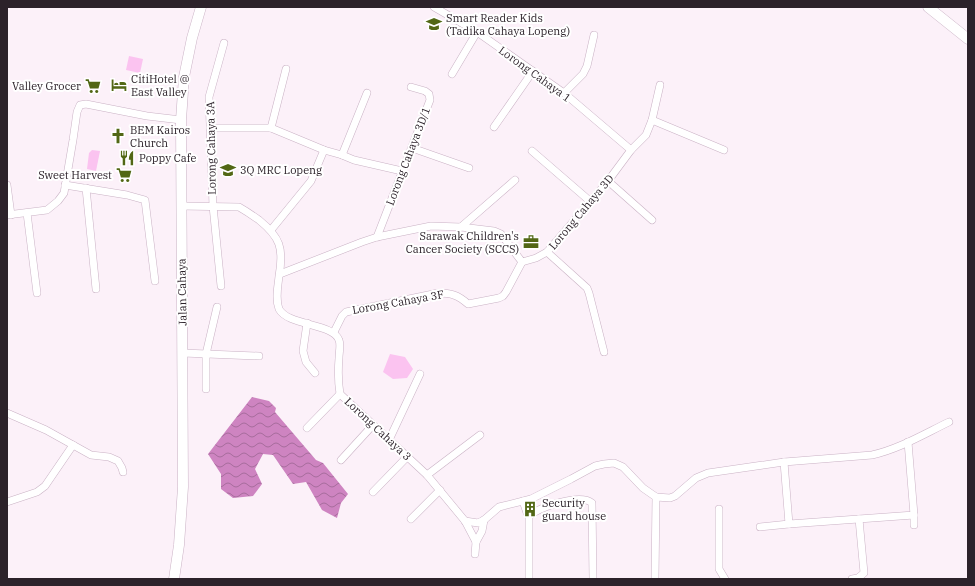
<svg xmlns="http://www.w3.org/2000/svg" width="975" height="586" viewBox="0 0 975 586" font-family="'IBM Plex Serif',serif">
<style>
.green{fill:#fbc3f0}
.water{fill:url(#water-waves)}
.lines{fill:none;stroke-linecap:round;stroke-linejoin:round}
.street-casing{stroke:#cab2c5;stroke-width:8}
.secondary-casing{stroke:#cab2c5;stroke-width:11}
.street{stroke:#fff;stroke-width:7}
.secondary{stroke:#fff;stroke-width:10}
.labels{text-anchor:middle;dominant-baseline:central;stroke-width:4;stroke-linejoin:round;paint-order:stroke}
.poi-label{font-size:11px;fill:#2c222a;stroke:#fff;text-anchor:start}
.street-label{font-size:11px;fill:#2c222a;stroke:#fff}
</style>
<defs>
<pattern id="water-waves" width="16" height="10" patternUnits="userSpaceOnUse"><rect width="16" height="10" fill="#ce84c1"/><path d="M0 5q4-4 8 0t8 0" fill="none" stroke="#a76c9d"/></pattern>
</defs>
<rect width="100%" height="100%" fill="#fcf1f9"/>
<g class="green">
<path d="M129,56l14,3 -3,14 -14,-3z"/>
<path d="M92,150l8,1 -4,20 -9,-2 2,-16z"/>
<path d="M390,354l15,3 8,12 -6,9 -14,1 -10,-7z"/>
</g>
<path class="water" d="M252,397l17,4 7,7 -1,4 41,48 7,3 25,31 -7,9 -4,15 -15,-8 -16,-28 -13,2 -20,-29 -10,-1 -8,15 7,15 -9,12 -20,2 -12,-9v-15l-13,-20z"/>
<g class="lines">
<defs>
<g id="street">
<path d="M434,7l43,25 87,61 67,57"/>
<path d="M452,74l25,-42"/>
<path d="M564,93l19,-19 4,-8 7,-31"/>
<path d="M652,120l72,30"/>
<path d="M494,127l39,-56"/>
<path d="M210,128h61l53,22"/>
<path d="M271,128l15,-59"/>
<path d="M412,148l57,20"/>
<path d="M532,151l59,51"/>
<path d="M342,155l25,-62"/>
<path d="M608,181l44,39"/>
<path d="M7,185l4,30"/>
<path d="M65,185l62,10 18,5 10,81"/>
<path d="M86,188l10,101"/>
<path d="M181,206l58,1c7,4 13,8 20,13 21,17 25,28 20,56 -1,11 -4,22 0,33 9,17 54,14 60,31 2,5 0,12 0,18 -1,12 -1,24 1,36l87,81 38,46 11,21 -1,12"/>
<path d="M27,213l10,80"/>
<path d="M7,215l40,-5 11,-9 6,-8 9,-53 4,-28 3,-7 6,-1 61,12 34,4"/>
<path d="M461,227l54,-47"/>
<path d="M271,230l40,-49 13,-31 18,5 12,5 48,11"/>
<path d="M377,237l53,-137 -1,-6 -4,-3 -14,-4"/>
<path d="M547,252l40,36 2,5 15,59"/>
<path d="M280,274l82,-32 15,-5 54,-11 30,1 33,4 7,3 21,28 14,-4 11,-6 61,-71 23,-31 15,-15 6,-15 8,-35"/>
<path d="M221,286l-8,-80 -4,-109 15,-54"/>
<path d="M307,323l-4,28 3,11 9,11"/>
<path d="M334,332l8,-16 4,-4 92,-19c13,0 20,2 30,11l31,-6 4,-2 3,-4 16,-30"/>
<path d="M183,353l76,3"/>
<path d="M206,389v-35l11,-47"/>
<path d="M7,413l39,17 45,25 18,2 9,4 4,7 1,4"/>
<path d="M307,428l33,-34"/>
<path d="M389,440l31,-66"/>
<path d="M341,460l32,-35"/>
<path d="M784,462l5,62 125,-9 -6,-73"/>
<path d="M427,475l53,-40"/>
<path d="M373,492l34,-35"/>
<path d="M656,497l14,1 5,-2 21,-18 12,-5 76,-11 88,-7c27,-6 52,-21 77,-33"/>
<path d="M523,501l4,12 2,3"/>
<path d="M7,502l30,-10 8,-6 28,-41"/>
<path d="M719,509v60l6,10"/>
<path d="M914,515v10"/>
<path d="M411,519l29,-29"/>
<path d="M465,521l13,2 6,-3 15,-13 32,-8 40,-20 24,-13 9,-2 10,-1 9,4 20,21 13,9 -1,82"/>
<path d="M760,527l29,-3"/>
<path d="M476,542l6,-11 2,-11"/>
<path d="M529,579v-63c11,-9 51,-23 63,-13l1,76"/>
<path d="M852,579l6,-1 6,-5 -5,-54"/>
</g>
<g id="secondary">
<path d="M928,7l40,32"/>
<path d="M174,579l5,-34 4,-58 -2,-367 3,-43 8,-39 9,-31"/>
</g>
</defs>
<use href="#street" class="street-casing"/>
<use href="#secondary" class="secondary-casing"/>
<use href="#street" class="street"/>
<use href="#secondary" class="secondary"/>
</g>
<defs>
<symbol id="school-bare" viewBox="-9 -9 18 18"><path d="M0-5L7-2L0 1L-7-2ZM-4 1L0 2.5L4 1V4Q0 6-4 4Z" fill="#526715" stroke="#fff" stroke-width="2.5" paint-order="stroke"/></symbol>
<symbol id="hotel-bare" viewBox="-9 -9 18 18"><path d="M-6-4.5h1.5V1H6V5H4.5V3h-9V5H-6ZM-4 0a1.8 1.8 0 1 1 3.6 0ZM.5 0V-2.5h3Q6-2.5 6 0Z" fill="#526715" stroke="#fff" stroke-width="2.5" paint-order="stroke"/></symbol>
<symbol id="supermarket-bare" viewBox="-9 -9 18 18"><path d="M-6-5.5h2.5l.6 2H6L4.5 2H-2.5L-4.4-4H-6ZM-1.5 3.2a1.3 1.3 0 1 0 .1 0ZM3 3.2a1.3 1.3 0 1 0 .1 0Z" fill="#526715" stroke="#fff" stroke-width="2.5" paint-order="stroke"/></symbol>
<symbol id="church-bare" viewBox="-9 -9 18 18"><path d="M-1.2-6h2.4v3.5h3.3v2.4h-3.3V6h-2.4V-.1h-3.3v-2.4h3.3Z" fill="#526715" stroke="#fff" stroke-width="2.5" paint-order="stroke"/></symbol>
<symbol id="restaurant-bare" viewBox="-9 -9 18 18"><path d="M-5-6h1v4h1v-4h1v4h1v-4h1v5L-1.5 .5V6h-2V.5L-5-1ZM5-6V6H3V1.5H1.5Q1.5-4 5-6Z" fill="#526715" stroke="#fff" stroke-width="2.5" paint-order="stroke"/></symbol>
<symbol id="office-bare" viewBox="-9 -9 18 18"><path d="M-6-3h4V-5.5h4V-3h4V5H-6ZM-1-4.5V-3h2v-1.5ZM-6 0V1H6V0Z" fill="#526715" stroke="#fff" stroke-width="2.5" paint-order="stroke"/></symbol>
<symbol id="building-bare" viewBox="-9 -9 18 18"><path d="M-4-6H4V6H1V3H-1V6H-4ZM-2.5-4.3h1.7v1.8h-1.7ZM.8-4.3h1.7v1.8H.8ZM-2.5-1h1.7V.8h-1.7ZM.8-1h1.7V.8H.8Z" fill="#526715" stroke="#fff" stroke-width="2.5" paint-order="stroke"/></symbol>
</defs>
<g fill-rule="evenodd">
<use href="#school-bare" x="423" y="13" width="22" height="22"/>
<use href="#hotel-bare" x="108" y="74" width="22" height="22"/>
<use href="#supermarket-bare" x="82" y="75" width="22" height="22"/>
<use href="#church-bare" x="107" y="125" width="22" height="22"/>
<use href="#restaurant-bare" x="116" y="147" width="22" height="22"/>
<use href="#school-bare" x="217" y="159" width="22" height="22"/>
<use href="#supermarket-bare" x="113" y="164" width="22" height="22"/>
<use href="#office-bare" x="520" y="231" width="22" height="22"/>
<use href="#building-bare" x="519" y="498" width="22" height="22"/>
</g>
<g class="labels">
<g class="poi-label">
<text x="446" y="18">Smart Reader Kids<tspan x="446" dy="13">(Tadika Cahaya Lopeng)</tspan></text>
<text x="131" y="79">CitiHotel @<tspan x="131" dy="13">East Valley</tspan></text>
<text x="81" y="86" text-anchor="end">Valley Grocer</text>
<text x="130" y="130">BEM Kairos<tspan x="130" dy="13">Church</tspan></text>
<text x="139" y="158">Poppy Cafe</text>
<text x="240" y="170">3Q MRC Lopeng</text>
<text x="112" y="175" text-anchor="end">Sweet Harvest</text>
<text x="519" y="236" text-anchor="end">Sarawak Children's<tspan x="519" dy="13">Cancer Society (SCCS)</tspan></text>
<text x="542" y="503">Security<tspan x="542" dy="13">guard house</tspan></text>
</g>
<g class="street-label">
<text transform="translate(535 74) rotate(36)">Lorong Cahaya 1</text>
<text transform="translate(211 148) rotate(-91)">Lorong Cahaya 3A</text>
<text transform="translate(408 156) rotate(-69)">Lorong Cahaya 3D/1</text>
<text transform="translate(581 212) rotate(-50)">Lorong Cahaya 3D</text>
<text transform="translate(182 292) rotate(-91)">Jalan Cahaya</text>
<text transform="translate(398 302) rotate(-10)">Lorong Cahaya 3F</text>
<text transform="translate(378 429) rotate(43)">Lorong Cahaya 3</text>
</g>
</g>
<rect width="975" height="586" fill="none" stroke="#2c222a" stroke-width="16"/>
</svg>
